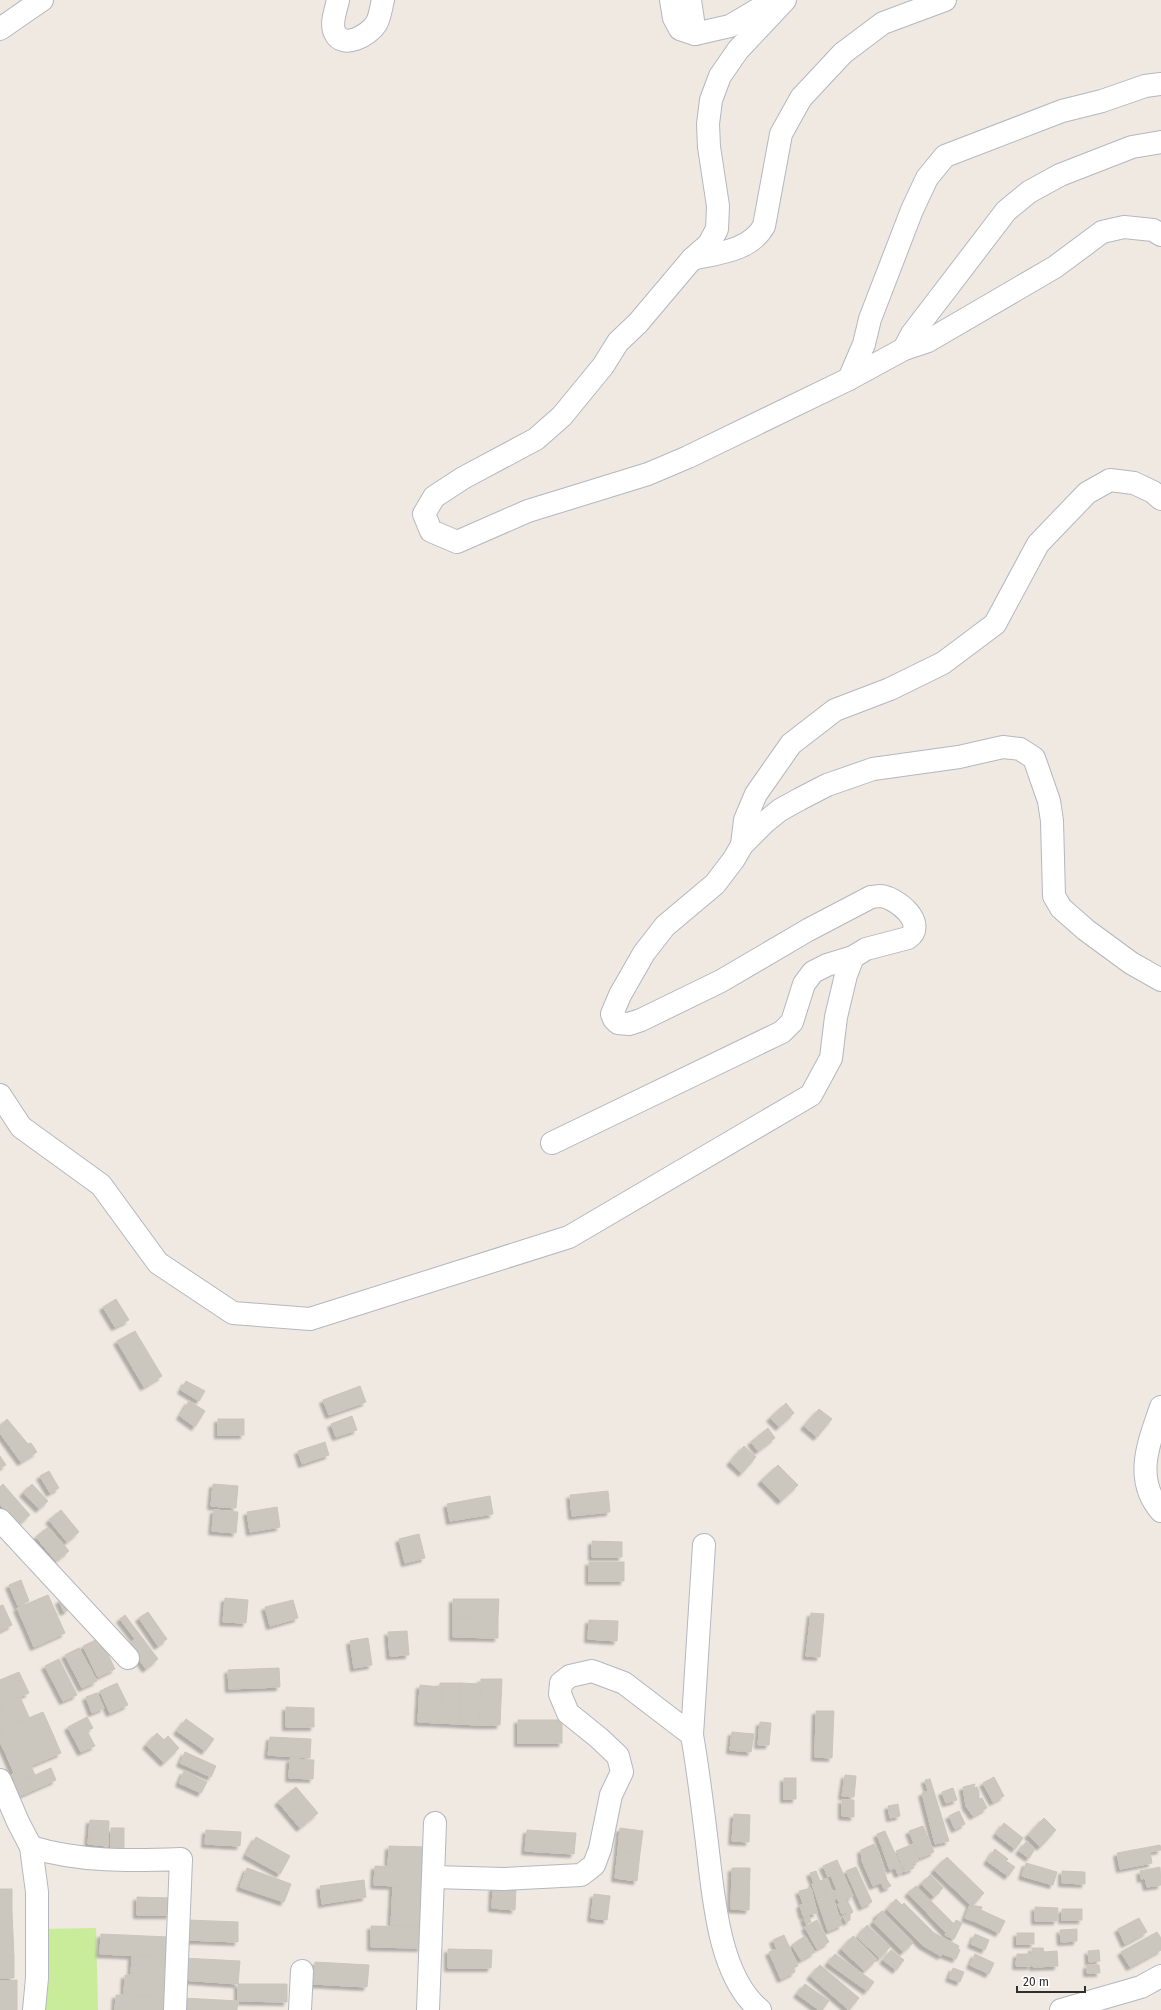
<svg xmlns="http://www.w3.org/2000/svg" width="1161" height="2010" viewBox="0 0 1161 2010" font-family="'Fira Sans',sans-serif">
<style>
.pitch{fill:#c9ec9a}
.building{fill:#cbc7bf;stroke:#cbc5ba;filter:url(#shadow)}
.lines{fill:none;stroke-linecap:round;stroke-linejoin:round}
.street-casing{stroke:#b4b7c1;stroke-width:24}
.street{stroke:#fff;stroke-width:22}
</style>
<defs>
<filter id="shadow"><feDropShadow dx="-3.5" dy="3.5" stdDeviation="1" flood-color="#0004"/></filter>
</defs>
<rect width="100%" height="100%" fill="#efe9e1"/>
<path class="pitch" d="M96,1928l2,82h-54l-2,-81z"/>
<g class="building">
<path d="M116,1299l13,21 -14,7 -12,-20z"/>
<path d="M135,1331l27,45 -18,11 -27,-46z"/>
<path d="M186,1381l19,10 -6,10 -18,-11z"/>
<path d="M360,1386l6,16 -37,13 -6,-15z"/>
<path d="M189,1401l16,10 -10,16 -15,-11z"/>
<path d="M786,1403l8,10 -15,14 -9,-9z"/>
<path d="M819,1409l13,10 -15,18 -13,-11z"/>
<path d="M352,1416l5,14 -21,7 -5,-13z"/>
<path d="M7,1419l21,25 3,-1 6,9 -16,10 -21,-29v-7z"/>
<rect x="218" y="1419" width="26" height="16"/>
<path d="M768,1428l7,10 -17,13 -7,-9z"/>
<path d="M325,1442l4,13 -27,9 -4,-13z"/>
<path d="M744,1446l12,11 -14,16 -12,-11z"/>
<path d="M0,1456l6,9 -6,3z"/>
<path d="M778,1465l20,20 -17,16 -20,-20z"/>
<path d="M49,1471l10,17 -9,5 -10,-17z"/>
<path d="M3,1484l27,31 -12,10 -18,-21v-17z"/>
<path d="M32,1484l16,17 -9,8 -16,-16z"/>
<path d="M213,1484l25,2 -2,22 -25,-2z"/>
<path d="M608,1491l2,21 -38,4 -2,-21z"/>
<path d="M490,1496l3,18 -43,7 -3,-17z"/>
<path d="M277,1507l3,20 -30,5 -3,-20z"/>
<path d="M61,1510l18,22 -12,10 -18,-22z"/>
<path d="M214,1510l24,2 -2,21 -24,-2z"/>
<path d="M48,1527l21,24 -13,10 -20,-24z"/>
<path d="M419,1534l6,24 -20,5 -6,-24z"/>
<path d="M592,1541l30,1v15h-30z"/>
<rect x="589" y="1562" width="35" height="19"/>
<path d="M21,1580l8,21 -11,5 -9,-21z"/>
<path d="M48,1595l9,20 -31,13 -9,-20z"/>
<path d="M64,1598l5,11 -5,3 -5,-11z"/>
<path d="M225,1598l23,2 -2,23 -23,-1z"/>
<path d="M453,1599h46l-1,19 -45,-1z"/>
<path d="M293,1600l5,18 -28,8 -5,-19z"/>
<path d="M3,1605l9,20 -12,6v-25z"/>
<path d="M148,1612l19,27 -9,7 -19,-28z"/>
<path d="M811,1613l13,1 -4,43 -14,-1z"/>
<path d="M57,1615l8,18 -31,14 -8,-19z"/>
<path d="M125,1615l33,44 -12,10 -18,-25 7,-5 -15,-20z"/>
<path d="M453,1617l45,1v20l-45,-1z"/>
<path d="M589,1620l29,1 -1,20 -29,-2z"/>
<path d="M407,1631l2,24 -19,1 -2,-24z"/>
<path d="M100,1638l15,31 -17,8 -15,-31z"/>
<path d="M368,1638l4,27 -18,3 -4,-27z"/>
<path d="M79,1648l18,33 -15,7 -17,-33z"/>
<path d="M59,1659l18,36 -14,6 -18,-35z"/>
<path d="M279,1668l1,19 -51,2 -1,-19z"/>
<path d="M19,1672l10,21 -29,13v-26z"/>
<path d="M481,1679h21l-2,46h-21z"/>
<path d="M117,1683l11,22 -18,8 -10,-22z"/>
<path d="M440,1683h21l-2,41 -20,-1z"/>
<path d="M461,1683l19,1 -1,41 -20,-1z"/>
<path d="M420,1685l21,2 -2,36 -21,-1z"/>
<path d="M97,1693l7,15 -12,5 -6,-16z"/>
<path d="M20,1697l9,20 -29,13v-24z"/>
<path d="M286,1707l28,1v19h-28z"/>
<path d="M816,1711h18l-2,47 -17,-1z"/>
<path d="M43,1712l9,20 -47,20 -5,-10v-12z"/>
<path d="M87,1717l6,11 -6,3 8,15 -14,6 -13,-25z"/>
<path d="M186,1719l28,20 -9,12 -28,-20z"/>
<rect x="518" y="1720" width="44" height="23"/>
<path d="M760,1722l11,1 -2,22h-11z"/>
<path d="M52,1732l9,21 -47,20 -9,-21z"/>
<path d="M732,1732l22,2 -3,18 -21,-2z"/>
<path d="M157,1733l7,7 4,-4 11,12 -15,15 -18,-18z"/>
<path d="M270,1737l41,2 -1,19 -42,-3z"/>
<path d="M185,1752l31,14 -5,11 -31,-14z"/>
<path d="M290,1759l24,1 -1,19 -24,-1z"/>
<path d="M31,1766l4,9 -21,8 -3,-8z"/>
<path d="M51,1768l5,12 -36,16 -5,-12z"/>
<path d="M184,1771l23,11 -6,11 -22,-10z"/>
<path d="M845,1775l11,1 -2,21 -12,-1z"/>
<path d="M994,1777l10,19 -11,6 -10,-19z"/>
<rect x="784" y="1778" width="12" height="21"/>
<path d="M930,1779l19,62 -14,3 -13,-51 6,-2 -3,-11z"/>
<path d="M975,1784l-1,4 3,-1 2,5v7l3,-1 5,10 -14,8 -7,-10 -3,-19z"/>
<path d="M296,1787l22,26 -18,15 -22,-26z"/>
<path d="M953,1788l4,12 -11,3 -4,-11z"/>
<path d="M842,1800h12v17l-12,-1z"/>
<path d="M898,1804l2,12 -10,2 -2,-12z"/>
<path d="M959,1811l6,13 -10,5 -6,-13z"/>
<path d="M734,1814l16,1 -1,27 -17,-1z"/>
<path d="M1044,1818l12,12 -16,17 -12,-12z"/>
<path d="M90,1820l19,1 -1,25 -20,-2z"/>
<path d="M1004,1823l19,15 -8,11 -19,-15z"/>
<path d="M923,1826l11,26 -14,6 -11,-27z"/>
<rect x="111" y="1828" width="13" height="21"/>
<path d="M620,1828l23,3 -3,22 -22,-2z"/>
<path d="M206,1830l35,2 -1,14 -35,-2z"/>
<path d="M527,1830l49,3 -2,21 -49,-3z"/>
<path d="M885,1831l15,34 -10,5 -13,-36z"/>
<path d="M256,1837l34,19 -10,18 -34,-19z"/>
<path d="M1026,1842l9,7 -6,9 -10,-7z"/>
<path d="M874,1844l5,9 -17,8 -1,-11z"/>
<path d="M913,1844l6,17 -7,3 2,4 -9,4 -9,-21z"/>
<path d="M1160,1845l1,5 -11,2 2,11 -32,6 -3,-16z"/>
<path d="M389,1846l36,1 -1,21 -36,-1z"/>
<path d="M995,1849l13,10 -2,2 9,6 -7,9 -21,-15z"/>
<path d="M618,1851l22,2 -3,28 -22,-3z"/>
<path d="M879,1853l8,27 -14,6 -11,-25z"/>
<path d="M947,1857l37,36 -12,13 -38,-36z"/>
<path d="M837,1860l16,36 -14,6 -5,-11 3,-1 -6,-14 -3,1 -5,-11z"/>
<path d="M1026,1863l31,9 -4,13 -31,-9z"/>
<path d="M900,1865l3,7 -5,2 -3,-7z"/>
<path d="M375,1866l49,2 -1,19 -49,-2z"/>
<path d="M856,1867l16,35 -10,5 -16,-36z"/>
<path d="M1160,1867l1,18 -14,2 -2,-9 -4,1 -1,-8z"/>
<path d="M247,1868l44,16 -7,18 -44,-15z"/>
<path d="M732,1868h18l-1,42 -18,-1z"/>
<path d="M816,1871l4,10 7,-3 4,11 -7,2 4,12 6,-2 8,24 -14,6 -16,-47 2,-1 -4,-10z"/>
<path d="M1062,1871l23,1v12l-23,-1z"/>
<path d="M930,1875l13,13 -9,9 -13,-13z"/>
<path d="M364,1880l2,17 -44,7 -2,-18z"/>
<path d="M887,1880l4,6 -7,3 -3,-7z"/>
<path d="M393,1886l30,1v20l-31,-1z"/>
<path d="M916,1886l38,38 2,-4 6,3 -8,16 -9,-4 1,-2 -38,-40z"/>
<path d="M493,1887l23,1 -1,22 -23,-2z"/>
<path d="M811,1888l6,25 -14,3 -3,-11 3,-1 -4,-13z"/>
<rect x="0" y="1889" width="12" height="23"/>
<path d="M832,1889l4,10 -7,3 -4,-10z"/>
<path d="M594,1894l16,2 -3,24 -16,-2z"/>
<path d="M137,1897l34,1 -1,17h-33z"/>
<path d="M896,1899l6,6 2,-2 30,30 -12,12 -35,-36z"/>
<path d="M847,1900l6,12 -3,2v6l-4,2 -3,-6 4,-2 -1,-2 -4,2 -4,-10z"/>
<path d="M970,1905l12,2 -6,15 -11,-4z"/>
<path d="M392,1906l31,1 -1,20 -31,-2z"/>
<path d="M1035,1907l23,1 -1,13h-22z"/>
<rect x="1062" y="1909" width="20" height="11"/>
<path d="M981,1910l24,11 -6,12 -23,-11z"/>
<path d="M882,1911l31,32 -10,9 -30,-30 5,-5 -2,-1z"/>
<path d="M0,1912h12l1,22h-13z"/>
<path d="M809,1916l2,6 -5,2 -2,-6z"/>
<path d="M1139,1918l8,14 -22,12 -7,-15z"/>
<path d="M188,1920l50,2v20l-51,-2z"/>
<path d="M817,1920l12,22 -12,7 -12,-22z"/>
<path d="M867,1925l23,22 -10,11 -23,-21z"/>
<path d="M371,1926l51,1 -1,21 -50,-1z"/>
<path d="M1077,1929v12l-16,1 -1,-12z"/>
<path d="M1157,1932l4,6v12l-31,17 -9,-15z"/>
<path d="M934,1933l25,13 -1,2 2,2 -4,9 -13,-5 -2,2 -19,-11z"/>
<rect x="1017" y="1933" width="17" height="11"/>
<path d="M0,1934h13l1,23 -14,1z"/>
<path d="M101,1934l68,3 -1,20 -68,-3z"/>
<path d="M975,1934l14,6 -4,10 -14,-6z"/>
<path d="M784,1935l14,31 -5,2 2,4 -14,7 -12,-27 8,-3 -4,-9z"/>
<path d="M805,1936l10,16 -14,8 -9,-15z"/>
<path d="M853,1936l24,23 -12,12 -24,-22z"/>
<path d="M1032,1948h11l1,4 13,-1 1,15 -25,1z"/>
<path d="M448,1949l44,1 -1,18h-43z"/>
<path d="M891,1950l13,10 -8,10 -13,-10z"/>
<path d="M1099,1950l1,11 -11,1 -1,-11z"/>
<path d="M835,1954l39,28 -7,9 -39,-28z"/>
<path d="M975,1954l19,9 -5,11 -19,-9z"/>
<path d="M1017,1954h14v12h-15z"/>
<path d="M132,1956l33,1 -1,20 -33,-1z"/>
<path d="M14,1957v21h-14v-20z"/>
<path d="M184,1958l56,3 -2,23 -56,-4z"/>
<path d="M315,1962l54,3 -2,22 -54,-3z"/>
<path d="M820,1965l39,33 -10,12 -39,-34z"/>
<path d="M1087,1965h12l1,8h-13z"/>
<path d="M953,1968l11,4 -4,10 -11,-4z"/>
<path d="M125,1975l43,2 -1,20 -43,-2z"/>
<path d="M17,1980v22h-17v-21z"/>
<path d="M238,1984h49v18l-49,-1z"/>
<path d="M805,1984l24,17 -7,9h-3l-22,-16z"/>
<path d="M116,1995l51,2v13h-52z"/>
<path d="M183,1998l55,3 -1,9h-55z"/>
<rect x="0" y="2002" width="17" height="8"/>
</g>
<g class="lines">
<defs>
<g id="street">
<path d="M338,0c-2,10 -8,24 -3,33 8,17 34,2 41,-9 4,-6 5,-17 7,-24"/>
<path d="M671,0l3,18 6,11 15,5 35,-8 44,-26"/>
<path d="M690,0l5,34"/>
<path d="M785,0l-47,50 -18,26 -9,24 -3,24 1,23 9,59 -1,23 -8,15 -17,15 -54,64 -20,19 -15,24 -41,50 -26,23 -73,39 -29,19 -10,17 7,17 26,11 71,-31 120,-37 40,-17 161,-78 55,-30 24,-8 127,-74 47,-35 22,-5 29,3 8,5"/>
<path d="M0,29l42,-29"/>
<path d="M692,259c26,-6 58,-8 72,-33l17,-92 20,-36 42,-45 40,-30 62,-23"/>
<path d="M904,349l8,-15 94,-123 23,-19 31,-17 72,-28 29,-5"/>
<path d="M849,379l15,-35 6,-25 42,-109 15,-32 18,-22 117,-45 40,-10 43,-15 16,-2"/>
<path d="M742,845l22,-22 16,-13 20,-11 27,-14 46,-16 86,-12 44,-10 17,2 14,9 15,43 3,20 2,75 7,12 25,22 45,33 30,17"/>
<path d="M0,1095l21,32 80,58 57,78 75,50 77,6 259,-82 242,-142 20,-37 5,-41 10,-42 7,-18 13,-8 42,-11c20,-14 -11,-41 -28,-42 -3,0 -7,1 -9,1l-63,33 -87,51 -80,39 -12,4 -11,-1 -4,-4 -2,-5 8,-19 24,-42 21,-27 50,-42 19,-25 8,-14 3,-25 11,-26 35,-50 44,-34 55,-21 53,-26 52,-39 43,-80 49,-51 23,-13 24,3 19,9 8,7"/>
<path d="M552,1143l230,-111 10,-10 12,-38 9,-12 14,-7 26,-8"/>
<path d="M1161,1407c-12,35 -28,72 0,104"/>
<path d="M0,1520l128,138"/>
<path d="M692,1735l12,-190"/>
<path d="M0,1780l18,42 13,25 6,45v86l-3,32"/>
<path d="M31,1847c48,15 101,14 150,12l-6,151"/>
<path d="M433,1877l71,2 77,-4 13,-10 6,-16 11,-54 11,-23 -4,-16 -19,-18 -31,-25 -8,-19 1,-11 9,-7 22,-5 32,12 68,52c6,34 10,67 14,100 7,52 10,139 54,175"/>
<path d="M300,2010l2,-39"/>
<path d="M428,2010l7,-187"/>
<path d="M1061,2010l80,-23 20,-11"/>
</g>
</defs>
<use href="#street" class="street-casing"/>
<use href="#street" class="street"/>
</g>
<path d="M1017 1986v6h68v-6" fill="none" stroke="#2e2e2e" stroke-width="2"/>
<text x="1023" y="1986" font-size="12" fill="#2e2e2e" stroke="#ffffff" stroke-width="3" paint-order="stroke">20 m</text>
</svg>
